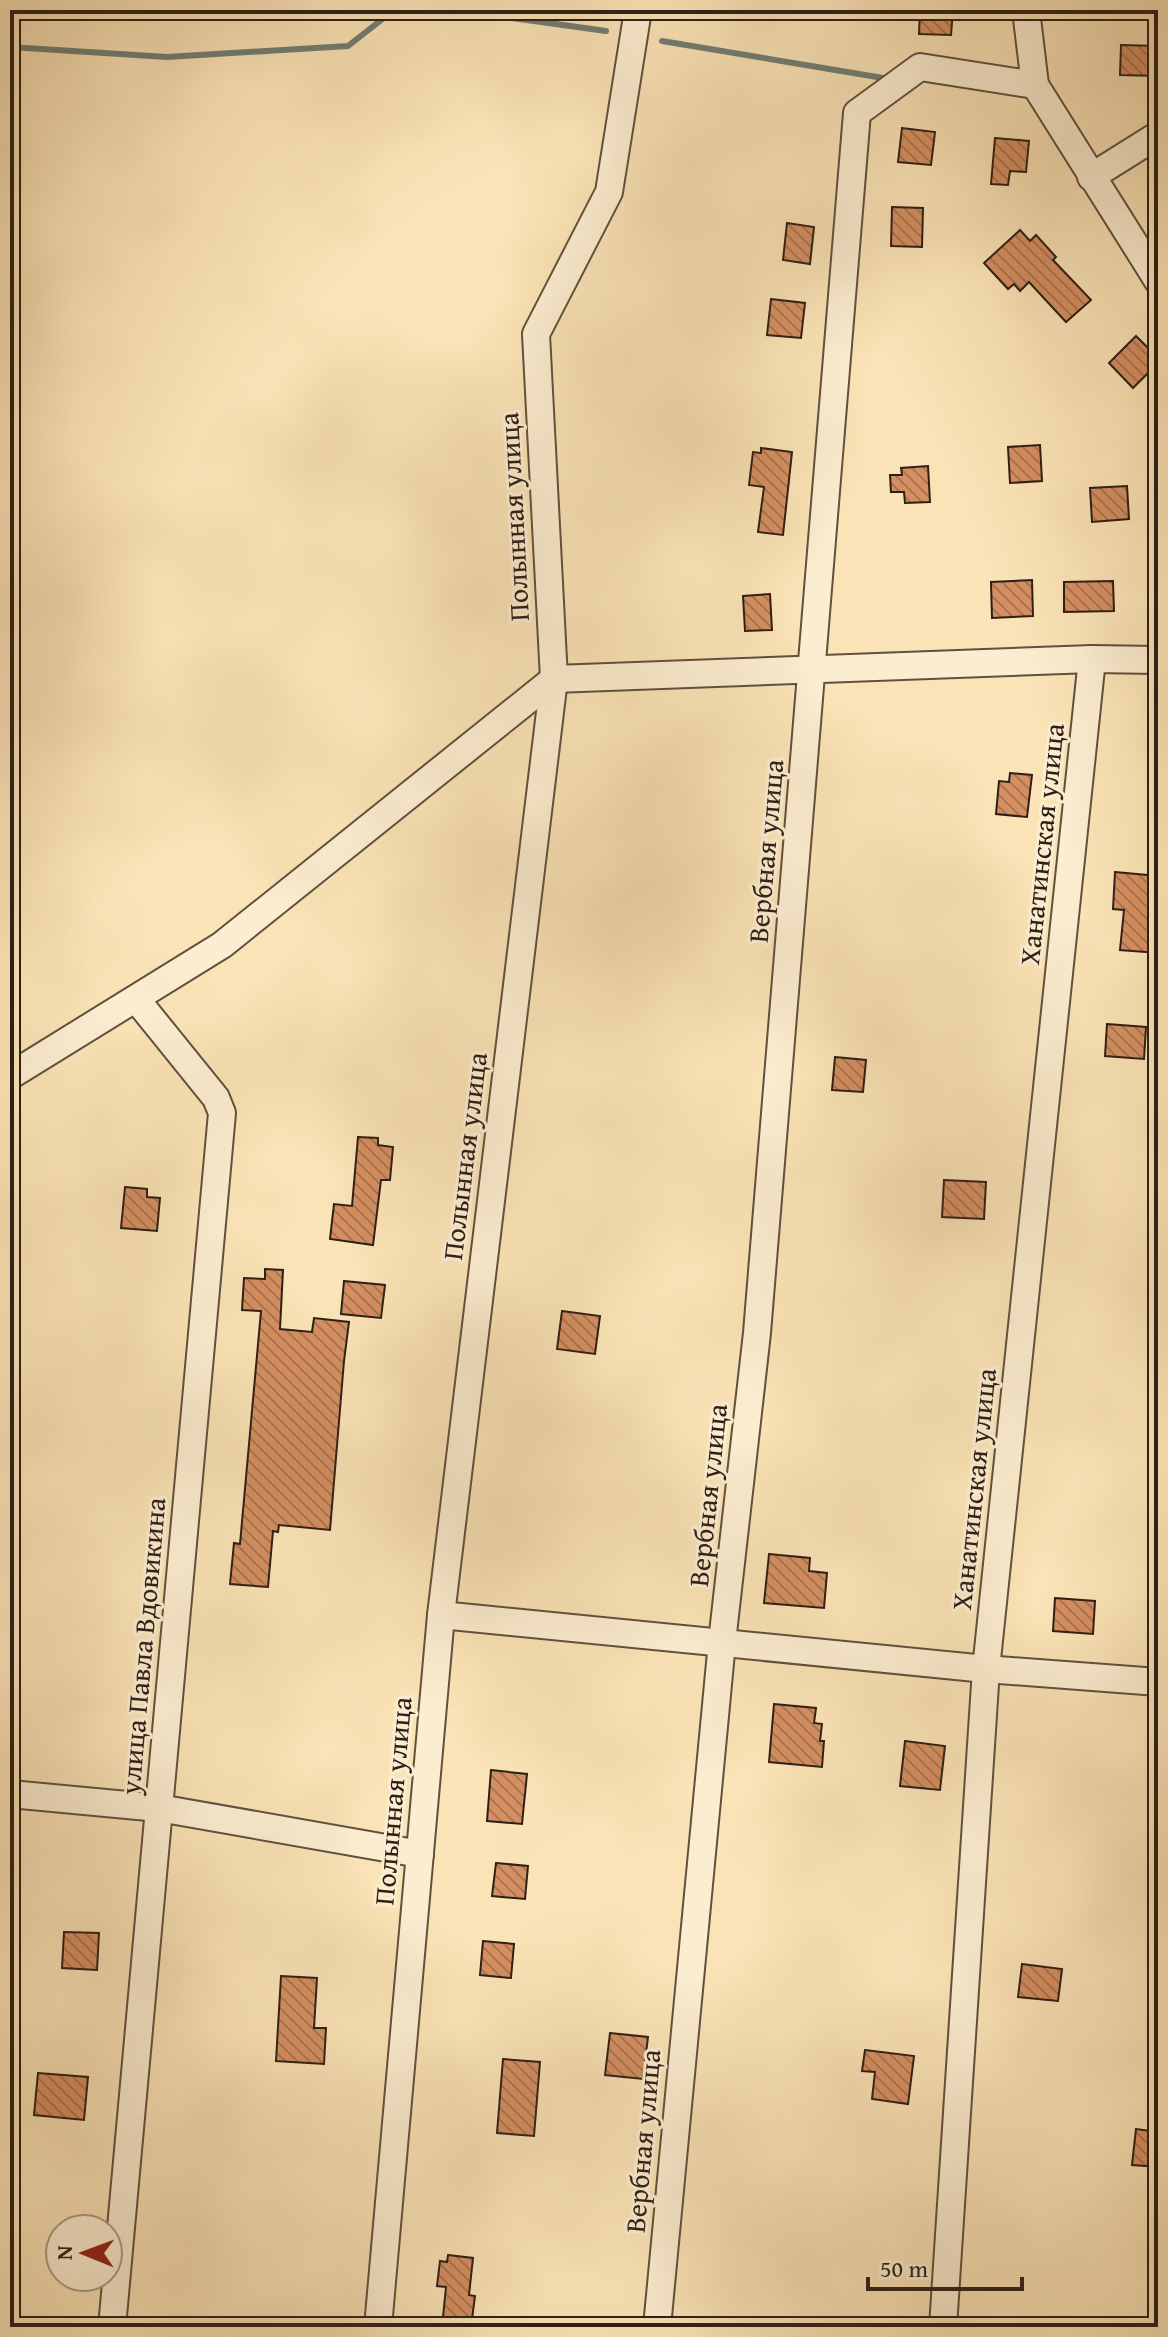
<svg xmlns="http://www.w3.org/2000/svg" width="1168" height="2337" viewBox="0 0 1168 2337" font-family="'Gentium Book Plus',serif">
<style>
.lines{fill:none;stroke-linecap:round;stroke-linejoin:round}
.stream{stroke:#717e74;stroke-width:6}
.building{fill:url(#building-back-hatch);stroke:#2d1f16;stroke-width:2}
.minor-casing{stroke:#60503e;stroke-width:30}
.minor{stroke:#fcedd0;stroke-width:26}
.labels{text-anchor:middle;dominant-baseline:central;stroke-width:6;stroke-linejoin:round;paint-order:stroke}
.street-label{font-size:28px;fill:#2d1f16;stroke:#fcedd0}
</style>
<defs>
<pattern id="building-back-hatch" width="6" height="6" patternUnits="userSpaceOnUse" patternTransform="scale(2)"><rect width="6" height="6" fill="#d48f62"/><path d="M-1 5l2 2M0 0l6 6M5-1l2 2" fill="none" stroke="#ac7450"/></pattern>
</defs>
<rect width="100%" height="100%" fill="#fae3b6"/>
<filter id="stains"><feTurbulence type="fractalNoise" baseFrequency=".0025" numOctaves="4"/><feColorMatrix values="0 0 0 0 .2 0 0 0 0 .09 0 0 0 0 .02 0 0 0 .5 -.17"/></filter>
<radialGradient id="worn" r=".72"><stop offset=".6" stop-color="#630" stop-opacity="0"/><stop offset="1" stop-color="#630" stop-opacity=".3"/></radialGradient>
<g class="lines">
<g class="stream">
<path d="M455,10l151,21"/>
<path d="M662,41l227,38"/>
<path d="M10,47l157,10 181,-11 46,-36"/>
</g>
</g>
<g class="building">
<path d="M920,10h33l-2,25 -32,-1z"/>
<path d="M1121,45l37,1v30l-38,-1z"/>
<path d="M902,128l33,4 -4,33 -33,-3z"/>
<path d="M995,138l34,3 -3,31 -16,-1 -2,14 -17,-1z"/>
<path d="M892,207l31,1 -1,39 -31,-1z"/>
<path d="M787,223l27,4 -4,37 -27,-4z"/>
<path d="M1020,230l10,11 6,-6 20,22 -3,3 38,40 -25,22 -37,-40 -9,9 -6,-7 -6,5 -24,-26z"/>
<path d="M771,299l34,4 -4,35 -34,-3z"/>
<path d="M1136,336l22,22v5l-25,25 -24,-25z"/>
<path d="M1040,445l2,36 -32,2 -2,-36z"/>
<path d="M761,448l31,4 -9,83 -25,-3 6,-45 -15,-2 4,-33 8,1z"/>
<path d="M928,466l2,36 -25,1 -1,-11h-13l-1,-17h12l-1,-7z"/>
<path d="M1127,486l2,33 -37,3 -2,-34z"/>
<path d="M1032,580l1,36 -41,2 -1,-36z"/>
<path d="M1113,581l1,30 -50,1v-30z"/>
<path d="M770,594l2,36 -27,1 -2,-35z"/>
<path d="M1010,773l22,2 -5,42 -31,-3 3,-33 10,1z"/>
<path d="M1115,872l43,4v77l-38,-3 4,-40 -11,-1z"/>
<path d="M1107,1024l39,3 -2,32 -39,-3z"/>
<path d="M835,1057l31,3 -3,32 -31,-2z"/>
<path d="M358,1137l20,1v7l15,2 -3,33h-9l-8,65 -43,-6 4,-35 18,2z"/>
<path d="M944,1180l42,2 -2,37 -42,-2z"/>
<path d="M125,1187l22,2v8l13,1 -3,33 -36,-3z"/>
<path d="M265,1269l18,1 -3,59 32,3 2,-14 35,4 -5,39 -14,169 -51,-5 -1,7 -5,-1 -5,56 -38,-3 4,-41 6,1 21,-233 -19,-1 2,-32 21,1z"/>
<path d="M344,1281l41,4 -4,33 -40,-4z"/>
<path d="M562,1311l38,5 -5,38 -38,-5z"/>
<path d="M769,1554l41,4 -1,13 18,2 -3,35 -60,-5z"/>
<path d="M1055,1598l40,3 -2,33 -40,-3z"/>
<path d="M774,1704l42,4 -2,15 8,1 -2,17h4l-2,26 -53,-5z"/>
<path d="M905,1741l40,5 -5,44 -40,-4z"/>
<path d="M491,1770l36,4 -5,50 -35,-3z"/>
<path d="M496,1863l32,3 -3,33 -33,-3z"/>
<path d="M64,1932l35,1 -2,37 -35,-2z"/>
<path d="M483,1941l31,3 -3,34 -31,-3z"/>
<path d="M1022,1964l40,5 -4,32 -40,-4z"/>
<path d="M281,1976l36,2 -3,50h12l-2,36 -48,-3z"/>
<path d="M610,2033l38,4 -5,42 -38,-4z"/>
<path d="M865,2050l49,6 -6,48 -36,-5 3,-27 -13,-1z"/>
<path d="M503,2059l37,3 -6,74 -37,-3z"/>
<path d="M38,2073l50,4 -4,43 -50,-5z"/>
<path d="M1136,2129l22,3v35l-26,-2z"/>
<path d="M448,2255l25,3 -4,37 6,1 -4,31h-29l4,-40 -9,-1 3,-25 7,1z"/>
</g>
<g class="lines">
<defs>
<g id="minor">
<path d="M1026,10l9,75 123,196"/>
<path d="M1091,177l67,-42"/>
<path d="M10,1076l212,-131 332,-266 538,-20 66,1"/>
<path d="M441,1615l545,54 172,13"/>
<path d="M10,1794l149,14 261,46"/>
<path d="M112,2327l110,-1214 -6,-15 -80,-99"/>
<path d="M378,2327l63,-712 113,-936 -18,-345 73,-142 29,-182"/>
<path d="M657,2327l65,-685 35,-309 100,-1220 63,-46 115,18"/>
<path d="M943,2327l43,-658 106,-1010"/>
</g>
</defs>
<use href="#minor" class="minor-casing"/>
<use href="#minor" class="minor"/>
</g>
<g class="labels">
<g class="street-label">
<text transform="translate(513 517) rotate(-93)">Полынная улица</text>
<text transform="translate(1041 844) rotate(-84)">Ханатинская улица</text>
<text transform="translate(765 851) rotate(-85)">Вербная улица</text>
<text transform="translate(464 1156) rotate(-83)">Полынная улица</text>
<text transform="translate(973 1489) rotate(-84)">Ханатинская улица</text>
<text transform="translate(707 1495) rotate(-84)">Вербная улица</text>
<text transform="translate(142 1646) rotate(-85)">улица Павла Вдовикина</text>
<text transform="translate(392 1801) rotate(-85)">Полынная улица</text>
<text transform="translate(642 2141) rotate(-85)">Вербная улица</text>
</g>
</g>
<rect width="1168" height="2337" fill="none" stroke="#fae3b6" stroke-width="40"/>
<rect x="12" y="12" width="1144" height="2313" fill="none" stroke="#2d1f16" stroke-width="4"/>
<rect x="20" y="20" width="1128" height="2297" fill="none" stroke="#2d1f16" stroke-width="2"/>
<g transform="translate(84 2253) rotate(271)"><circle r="38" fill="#fcedd0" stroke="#a99b86" stroke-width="2"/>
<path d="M0-6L14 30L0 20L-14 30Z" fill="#8f2418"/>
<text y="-12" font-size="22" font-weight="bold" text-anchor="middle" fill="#2d1f16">N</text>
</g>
<path d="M868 2277v12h154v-12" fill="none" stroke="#2d1f16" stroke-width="4"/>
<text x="880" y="2277" font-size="24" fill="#2d1f16" stroke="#fcedd0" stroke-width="6" paint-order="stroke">50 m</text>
<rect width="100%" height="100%" filter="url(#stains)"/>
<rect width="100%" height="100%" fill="url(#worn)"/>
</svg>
